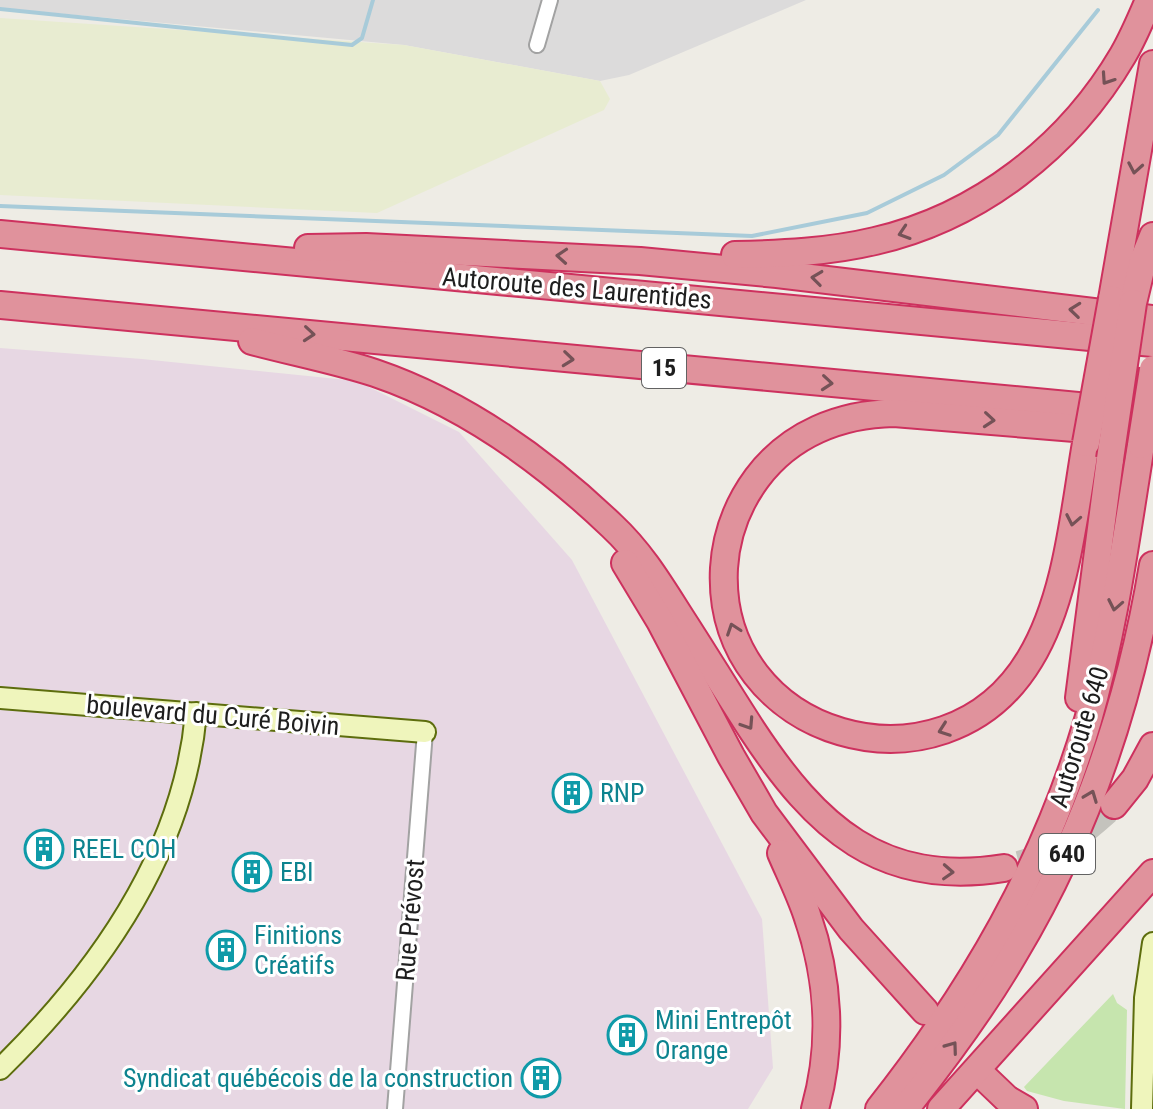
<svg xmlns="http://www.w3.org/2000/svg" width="1153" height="1109" viewBox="0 0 1153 1109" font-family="'Roboto Condensed',sans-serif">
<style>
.residential{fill:#dcdbdb}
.industrial{fill:#e7d7e3}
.farmland{fill:#e8ecd1}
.grass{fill:#c6e5ae}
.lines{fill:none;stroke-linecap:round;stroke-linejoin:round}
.stream{stroke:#a8cbd9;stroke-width:4}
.highway-tunnel{stroke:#c4c3bd;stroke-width:26;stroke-dasharray:26 13;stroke-linecap:butt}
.street-casing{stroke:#a2a2a2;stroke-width:18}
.secondary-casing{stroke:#5d6d0d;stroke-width:24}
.highway-casing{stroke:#cd315e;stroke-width:30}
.street{stroke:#fff;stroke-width:14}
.secondary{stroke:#eff5bc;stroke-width:20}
.highway{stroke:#e0929c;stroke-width:26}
.highway-bridge-casing{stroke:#cd315e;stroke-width:30;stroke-linecap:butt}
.highway-bridge{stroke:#e0929c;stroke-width:26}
.oneway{stroke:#755257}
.labels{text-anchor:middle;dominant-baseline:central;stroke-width:6;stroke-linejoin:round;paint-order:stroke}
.shield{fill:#fff;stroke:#626262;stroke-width:2}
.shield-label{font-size:24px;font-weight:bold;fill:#1e1e1e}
.street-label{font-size:26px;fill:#1e1e1e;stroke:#fff}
.culture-label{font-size:26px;fill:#0d838f;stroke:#fff;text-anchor:start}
</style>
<rect width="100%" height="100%" fill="#eeece5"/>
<path class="residential" d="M0,0h806l-177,75 -29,6 -196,-36 -404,-37z"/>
<path class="industrial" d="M0,348l142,11 215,22 102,51 113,128 190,359 11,149 -25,41h-748z"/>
<path class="farmland" d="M0,18l404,27 196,36 10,18 -6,11 -227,103 -377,-18z"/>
<path class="grass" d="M1113,994l4,9 10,7 -2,99 -61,-8 -37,-10 -3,-4z"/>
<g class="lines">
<g class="stream">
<path d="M0,9l352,36 10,-7 11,-38"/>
<path d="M0,206l752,30 115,-23 77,-38 54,-40 100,-125"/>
</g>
<path class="highway-tunnel" d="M1019,864c38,-10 67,-33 95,-59"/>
<defs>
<g id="street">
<path d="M537,45l13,-45"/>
<path d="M395,1109l30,-377"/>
</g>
<g id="secondary">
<path d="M0,698l425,34"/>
<path d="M0,1069c97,-95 184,-216 196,-356"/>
<path d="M1142,1109l3,-111 8,-55"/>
</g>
<g id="highway">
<path d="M0,234l1153,109"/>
<path d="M308,248l58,-1 274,14 137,13 376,45"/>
<path d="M735,255c47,-1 94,-3 140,-14 104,-24 194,-94 248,-186 10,-17 18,-36 26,-55"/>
<path d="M1112,299l41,-235"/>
<path d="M1133,303l10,-42 10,-25"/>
<path d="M0,305l1153,108"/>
<path d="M252,341c41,11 83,19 123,32 91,31 169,88 237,153 29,27 48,59 69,92 24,37 47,75 71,112 64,97 129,158 252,138"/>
<path d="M1086,443c-12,70 -19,155 -56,216 -87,145 -315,79 -306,-91 2,-33 13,-63 33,-90 33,-44 83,-64 137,-65l217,18"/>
<path d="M625,563l35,58 71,135 33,57 87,116 74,82"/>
<path d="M1079,698l31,-239"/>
<path d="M1114,805l21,-26 18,-33"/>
<path d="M781,853c9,21 19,41 26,62 22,63 26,130 8,194"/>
<path d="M985,1078l22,21 17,10"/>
<path d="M879,1109c94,-119 166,-243 209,-389 26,-90 38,-183 53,-275"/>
<path d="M905,1109c39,-49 77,-100 109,-155 72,-120 116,-251 139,-389"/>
<path d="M941,1109l212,-236"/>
</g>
</defs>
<use href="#street" class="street-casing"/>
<use href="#secondary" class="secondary-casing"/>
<use href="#highway" class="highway-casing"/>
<use href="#street" class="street"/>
<use href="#secondary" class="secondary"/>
<use href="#highway" class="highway"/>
<defs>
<g id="highway-bridge">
<path d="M1086,443l26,-144"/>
<path d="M1141,445l12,-76"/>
<path d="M1110,459l23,-156"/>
</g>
</defs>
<use href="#highway-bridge" class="highway-bridge-casing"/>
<use href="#highway-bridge" class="highway-bridge"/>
</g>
<defs><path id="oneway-chevron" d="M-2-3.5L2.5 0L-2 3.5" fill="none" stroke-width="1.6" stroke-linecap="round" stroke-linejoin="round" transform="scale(2)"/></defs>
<g class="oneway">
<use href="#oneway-chevron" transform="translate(1107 79) rotate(124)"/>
<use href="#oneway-chevron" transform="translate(1135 168) rotate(100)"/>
<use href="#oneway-chevron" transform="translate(904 233) rotate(162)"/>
<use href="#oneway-chevron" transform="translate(562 256) rotate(-176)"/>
<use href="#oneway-chevron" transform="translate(817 278) rotate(-173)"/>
<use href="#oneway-chevron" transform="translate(1075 310) rotate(-174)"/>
<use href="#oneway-chevron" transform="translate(309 334) rotate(5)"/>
<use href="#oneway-chevron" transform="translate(568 359) rotate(6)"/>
<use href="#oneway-chevron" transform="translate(827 383) rotate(5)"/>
<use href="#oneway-chevron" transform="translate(989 420) rotate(5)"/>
<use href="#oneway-chevron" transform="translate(1073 520) rotate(101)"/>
<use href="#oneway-chevron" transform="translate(1115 605) rotate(101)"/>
<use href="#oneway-chevron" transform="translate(733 629) rotate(-109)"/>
<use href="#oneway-chevron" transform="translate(748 724) rotate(57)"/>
<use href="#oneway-chevron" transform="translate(944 730) rotate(160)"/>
<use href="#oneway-chevron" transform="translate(1091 796) rotate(-69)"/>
<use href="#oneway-chevron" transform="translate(948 872) rotate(3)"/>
<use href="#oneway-chevron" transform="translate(952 1047) rotate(-54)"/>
</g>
<defs>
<symbol id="building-ring" viewBox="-11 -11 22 22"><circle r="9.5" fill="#fff" stroke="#0f9aa8" stroke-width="1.5"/><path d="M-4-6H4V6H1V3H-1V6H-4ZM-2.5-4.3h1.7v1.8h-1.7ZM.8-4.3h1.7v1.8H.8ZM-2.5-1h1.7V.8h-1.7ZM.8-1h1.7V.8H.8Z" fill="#0f9aa8"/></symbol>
</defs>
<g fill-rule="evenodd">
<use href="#building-ring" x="550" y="771" width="44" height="44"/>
<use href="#building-ring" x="22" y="827" width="44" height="44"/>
<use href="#building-ring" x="230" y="850" width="44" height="44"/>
<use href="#building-ring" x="204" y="928" width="44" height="44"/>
<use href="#building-ring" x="605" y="1013" width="44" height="44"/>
<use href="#building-ring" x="519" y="1056" width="44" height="44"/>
</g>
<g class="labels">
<g class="shield">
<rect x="642" y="348" width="44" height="40" rx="6"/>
<rect x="1039" y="834" width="56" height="40" rx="6"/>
</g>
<g class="shield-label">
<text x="664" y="368">15</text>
<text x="1067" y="854">640</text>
</g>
<g class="street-label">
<text transform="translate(577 288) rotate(5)">Autoroute des Laurentides</text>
<text transform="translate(213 715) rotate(5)">boulevard du Curé Boivin</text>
<text transform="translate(1079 737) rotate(-73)">Autoroute 640</text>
<text transform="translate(410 920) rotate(-85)">Rue Prévost</text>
</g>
<g class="culture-label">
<text x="600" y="793">RNP</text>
<text x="72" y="849">REEL COH</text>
<text x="280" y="872">EBI</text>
<text x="254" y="935">Finitions<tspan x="254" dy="30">Créatifs</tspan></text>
<text x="655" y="1020">Mini Entrepôt<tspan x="655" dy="30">Orange</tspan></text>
<text x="513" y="1078" text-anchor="end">Syndicat québécois de la construction</text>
</g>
</g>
</svg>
